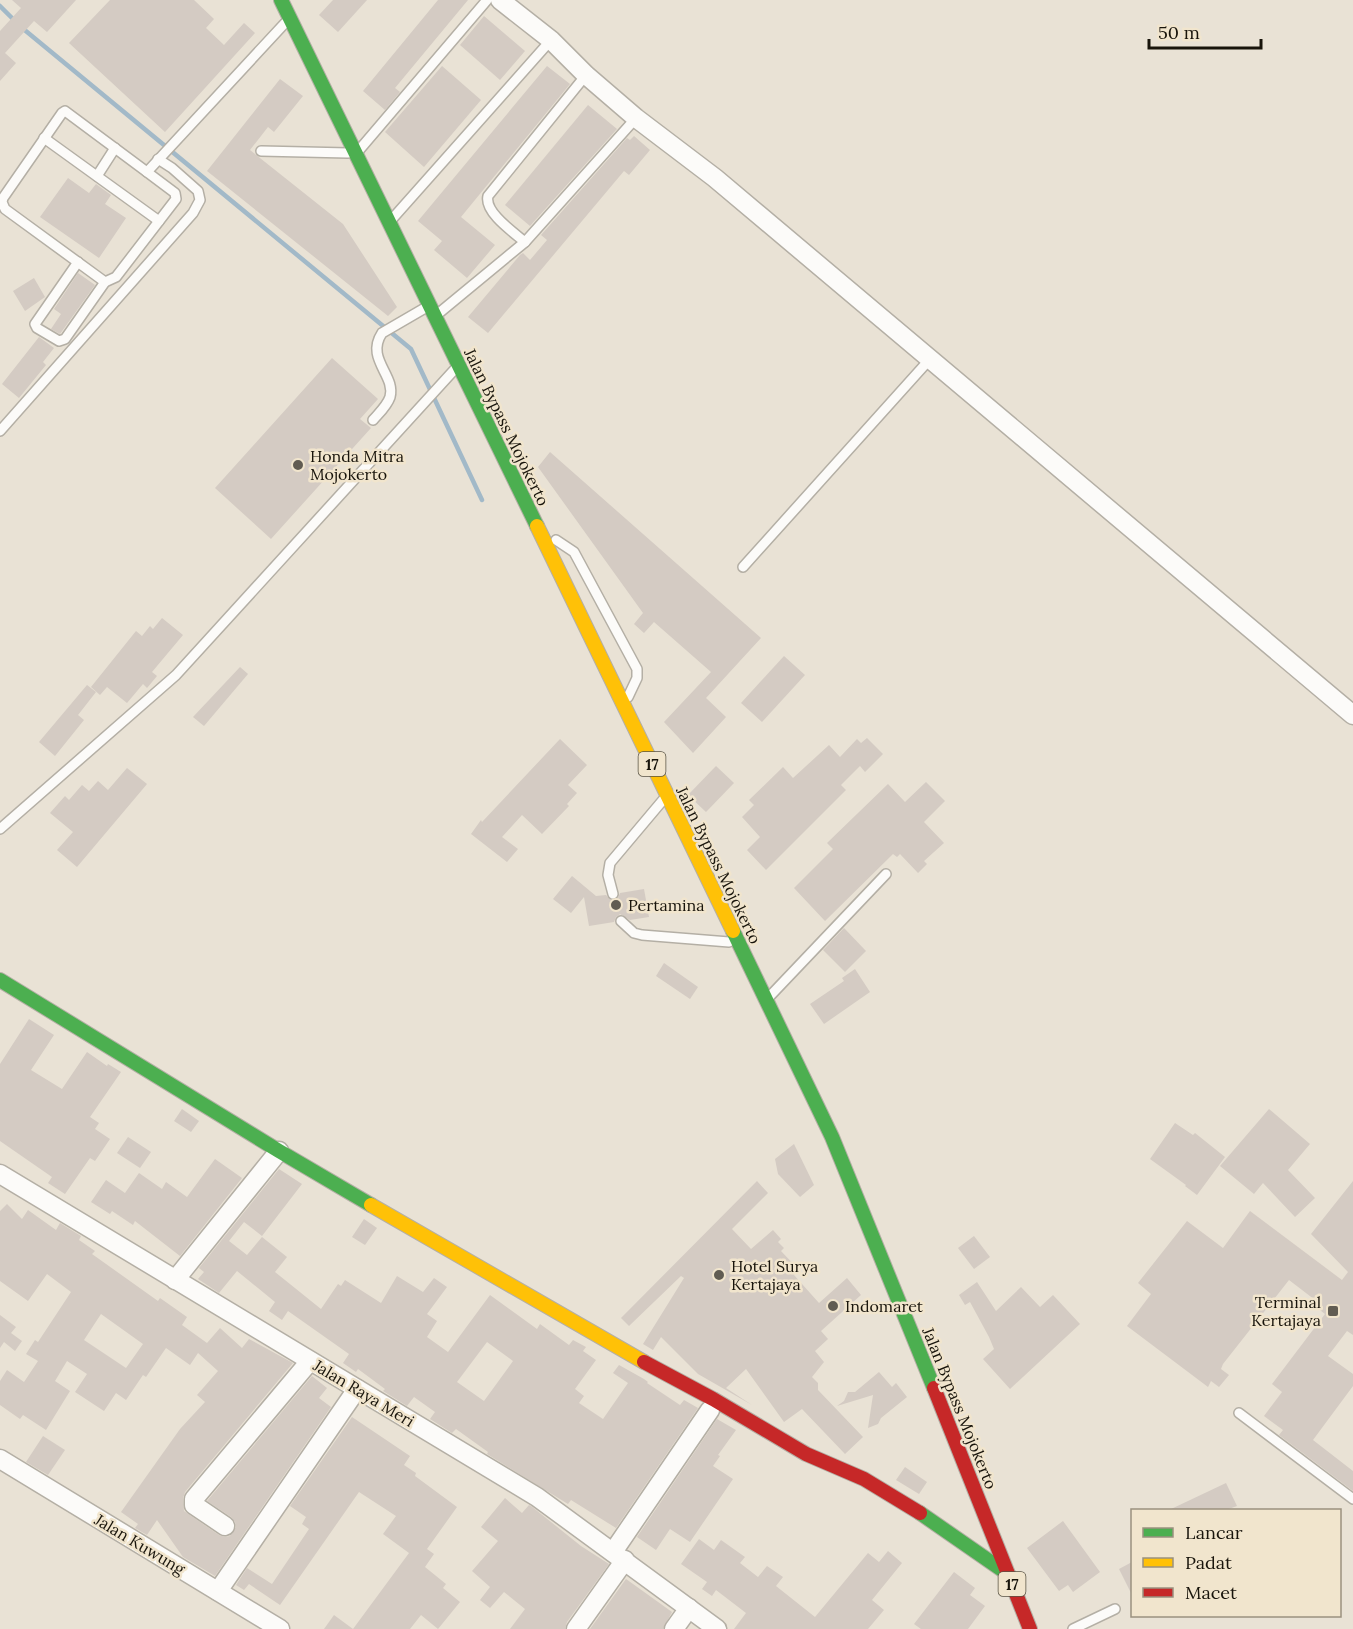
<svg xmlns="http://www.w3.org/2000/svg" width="1353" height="1629" viewBox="0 0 1353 1629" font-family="Lora,serif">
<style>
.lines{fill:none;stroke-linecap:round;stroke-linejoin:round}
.stream{stroke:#a2b9c8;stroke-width:4.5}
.building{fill:#d4cbc3;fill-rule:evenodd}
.lane-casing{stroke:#b4afa5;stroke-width:12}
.street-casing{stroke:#b4afa5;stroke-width:21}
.fast-casing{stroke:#b4afa5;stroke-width:16}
.slow-casing{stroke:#b4afa5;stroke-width:16}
.jam-casing{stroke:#b4afa5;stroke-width:16}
.lane{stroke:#fcfbf9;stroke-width:9}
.street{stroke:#fcfbf9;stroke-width:18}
.fast{stroke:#4caf50;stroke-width:14}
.slow{stroke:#ffc107;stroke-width:14}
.jam{stroke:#c62828;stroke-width:14}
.poi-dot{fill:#615c52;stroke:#f1e5cd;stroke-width:2}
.labels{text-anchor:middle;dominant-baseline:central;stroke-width:5;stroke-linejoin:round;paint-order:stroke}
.shield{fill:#f1e5cd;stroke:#595345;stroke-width:1.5}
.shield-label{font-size:15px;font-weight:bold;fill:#18140b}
.street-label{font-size:16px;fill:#18140b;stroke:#f1e5cd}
.poi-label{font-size:16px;fill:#18140b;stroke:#f1e5cd;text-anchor:start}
</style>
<rect width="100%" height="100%" fill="#e9e2d5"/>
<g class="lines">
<g class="stream">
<path d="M0,6l15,15"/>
<path d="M21,27l390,322 71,151"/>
</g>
</g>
<g class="building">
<path d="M12,0h64l-29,32 -13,-11 -29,32 11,10 -16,18v-50l21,-23z"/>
<path d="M110,0h84l20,19 -8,9 18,17 20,-22 11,10 -90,99 -96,-89z"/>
<path d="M333,0h34l-29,32 -19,-17z"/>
<path d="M438,0h30l-73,88 5,4 -15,18 -22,-19z"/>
<path d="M484,16l41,35 -25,29 -40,-35z"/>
<path d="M442,66l39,34 -57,67 -39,-35z"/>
<path d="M547,66l23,18 -109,133 34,28 -28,33 -33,-28 8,-9 -24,-20z"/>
<path d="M280,79l23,17 -29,36 -6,-5 -18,23 93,74 54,83 -9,9 -181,-145z"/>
<path d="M588,105l29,24 -87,97 -25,-21z"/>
<path d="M634,136l16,14 -21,25 -5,-4 -136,162 -20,-16 52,-62 3,-2 7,7 17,-20 -6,-5 86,-97 3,2z"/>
<path d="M68,178l21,15 7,-9 15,11 -6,9 21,14 -27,40 -59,-41z"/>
<path d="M78,273l17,12 -35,49 -9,-5 10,-15 -7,-5z"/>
<path d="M34,278l11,19 -20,14 -12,-20z"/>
<path d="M39,337l15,11 -11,14 3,3 -27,33 -17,-14z"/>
<path d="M332,358l46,41 -18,20 11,9 -100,111 -56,-51z"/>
<path d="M550,452l211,186 -55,60 20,19 -33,36 -29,-31 47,-50 -57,-50 -10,11 -10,-9 9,-11 -105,-146z"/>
<path d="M162,618l21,17 -31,37 5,4 -10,12 -4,-4 -16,19 -20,-16 -7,8 -9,-8 45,-56 6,5 8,-10 3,3z"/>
<path d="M784,656l21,19 -43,47 -21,-19z"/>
<path d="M240,667l8,7 -44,52 -11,-9z"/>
<path d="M87,685l9,7 -18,23 6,5 -29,36 -16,-14z"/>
<path d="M867,738l16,16 -18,18 -5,-6 -19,19 5,5 -80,80 -19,-20 13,-13 -18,-20 12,-12 -5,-5 34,-33 10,11 36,-33 11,12 17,-18 4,4z"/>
<path d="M560,739l27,26 -19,20 9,8 -10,11 2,2 -27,28 -20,-19 -20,22 16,12 -11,13 -36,-28 10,-14 1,2z"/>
<path d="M716,766l18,17 -28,29 -18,-17z"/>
<path d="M127,768l20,16 -70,83 -20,-17 16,-18 -23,-19 15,-17 4,4 13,-15 7,6 9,-10 10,9z"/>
<path d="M926,782l19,19 -21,21 20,21 -20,18 3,3 -9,9 -18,-19 -3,3 -4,-3 -68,67 -31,-33 39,-39 -6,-6 61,-59 17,18z"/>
<path d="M572,876l24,20 10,-1 6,6 6,-3 2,-5 24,-4 5,28 -19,3 -10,-6 -4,3 -2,5 -25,4 -5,-29 -13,16 -18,-14z"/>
<path d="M844,928l22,23 -21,21 -22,-22z"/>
<path d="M664,963l34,24 -8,12 -34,-23z"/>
<path d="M855,969l15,23 -46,32 -14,-20 34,-23 -2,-3z"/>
<path d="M29,1019l25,16 -23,35 31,19 25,-37 20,14 1,-2 13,8 -31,45 9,6 -4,6 15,10 -15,22 -5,-3 -25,36 -17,-11 4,-6 -52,-36v-77z"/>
<path d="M182,1109l17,12 -8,11 -17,-11z"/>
<path d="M1269,1109l41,35 -22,26 27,28 -20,19 -32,-34 -9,11 -34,-28z"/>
<path d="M1175,1123l18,12 2,-2 30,24 -28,38 -12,-9 1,-1 -36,-26z"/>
<path d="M128,1137l23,15 -11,16 -23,-15z"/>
<path d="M794,1144l20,41 -14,12 -22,-23 -3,-15z"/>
<path d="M215,1159l27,19 -62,78 -45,-35 -2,4 -21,-14 -2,3 -19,-12 15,-22 19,13 14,-20 23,16 4,-7 21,15z"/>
<path d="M279,1169l23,15 -40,52 -18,-14 -15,19 18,14 15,-18 25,20 -12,15 46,37 17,-25 3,2 4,-6 36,23 16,-27 26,16 11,-14 13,9 -20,27 10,7 -10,16 21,15 42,-57 47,34 3,-5 29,21 4,-5 13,7 -3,4 13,9 -21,29 9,7 -5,7 24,16 25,-36 -15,-10 6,-8 25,14 4,3 -1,1 33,22 4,-5 14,8 -82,120 -45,-28 -3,4 -81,-50 1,-2 -32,-23 -4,4 -22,-14 5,-7 -21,-15 -7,9 -24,-15 2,-2 -27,-20 -2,3 -13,-9 6,-9 -61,-43 -6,9 -13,-9 6,-9 -38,-31 -18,22 -21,-14 6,-7 -5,-4zM487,1342l26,19 -29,40 -27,-19z"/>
<path d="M757,1181l11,12 -36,36 19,20 22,-19 8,9 -3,3 6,6 -3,3 18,19 -5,5 25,28 28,-25 14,17 -40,36 7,8 -13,12 9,11 -12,15 6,6v7l45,47 -18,17 -43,-45 -18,13 -38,-53 -20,19 26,17 -54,-31 -37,-37 -8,13 -10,-6 41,-66 -3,-2 -52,50 -8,-8z"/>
<path d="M1353,1181v154l-6,-4 -19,25 25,18v12l-40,54 40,31v20l-74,-56 4,-5 -19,-14 18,-24 -10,-8 53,-70 -9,-7 3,-4 -30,-23 -66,84 -2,5 8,6 -10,12 -8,-6 -3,6 -81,-61 24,-32 -13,-11 49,-62 36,27 27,-37 92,69 6,-8 -37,-38z"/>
<path d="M7,1204l15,15 6,-9 28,20 4,-7 21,13 -2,4 16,11 -3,3 66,47 2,-3 27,19 -5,8 25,18 13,-15 22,20 7,-9 44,24 -108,129 -2,7 1,12 35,24 6,2 5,-1 6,-9 -1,-5 -4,-5 -24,-16 105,-125 15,12 -8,10 12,9 -116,169 -32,-19 -26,-37 -10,15 -12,-7 3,-4 -17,-12 59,-83 25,-27 -8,-7 21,-24 -20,-18 -8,12 -24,-17 -20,29 -3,-2 -17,25 -10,-7 -12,18 -29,-19 12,-18 -20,-13 -12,20 15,10 -24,39 -23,-15 -3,4 -20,-14v-24l7,-11 17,12 14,-21 -12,-7 9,-14 3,2 33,-50 -24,-18 -19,27 -28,-20v-70zM101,1314l42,30 -17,24 -42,-28z"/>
<path d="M364,1219l13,9 -12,17 -13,-8z"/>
<path d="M974,1236l16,21 -16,12 -16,-21z"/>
<path d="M977,1282l19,29 25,-24 19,20 13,-12 27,29 -70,65 -27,-30 11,-10 -5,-12 -19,-35 -5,3 -6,-10z"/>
<path d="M0,1315l16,12 -5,6 11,8 -7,10 -11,-9 -4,6z"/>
<path d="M879,1372l13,15 4,-4 11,14 -26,21 -3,6 -10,4 5,-33 -36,11 7,-5 4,-9h7z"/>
<path d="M352,1417l58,39 -6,9 12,8 -1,3 42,31 -30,42 7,5 -9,13 21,17 -3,4 17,14 -22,27 -17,-14 -11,14h-57l56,-76 -26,-19 13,-18 -37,-24 -79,113 -31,-21 -5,6 -8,-5 11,-17 25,16 37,-55 -7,-5 4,-7 -16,-11z"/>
<path d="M717,1419l19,11 -18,25 2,1 -7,10 20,13 -43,63 -20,-13 -14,21 -19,-13z"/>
<path d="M43,1436l22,14 -17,25 -22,-13z"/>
<path d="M905,1467l22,15 -8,12 -23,-14z"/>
<path d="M1226,1483l11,23 -11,4h-57z"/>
<path d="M505,1498l17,15 7,-8 2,1 50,40 28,18 -42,58 -2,7h-55l15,-20 -21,-17 -14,16 -10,-8 10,-13 -18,-16 26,-30 -17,-14z"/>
<path d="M1063,1521l37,51 -27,20 -5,-7 -9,6 -32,-43z"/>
<path d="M699,1539l15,11 7,-10 24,17 -5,6 18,14 9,-11 16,11 -7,9 39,31 53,-64 11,9 9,-11 14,12 -30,37 12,10 -16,19h-134l12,-16 -30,-23 -4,6 -10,-7 5,-7 -26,-18z"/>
<path d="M1132,1562v33l-13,-26z"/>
<path d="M954,1572l21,16 -5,7 15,11 -17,23h-47l-7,-5z"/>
<path d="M626,1579l46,33 -9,17h-73z"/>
<path d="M334,1615l19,14h-29z"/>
</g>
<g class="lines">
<defs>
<g id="lane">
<path d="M44,138l115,83"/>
<path d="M360,149l127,-149"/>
<path d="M261,151l87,2"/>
<path d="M97,176l18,-28"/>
<path d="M393,218l158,-178"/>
<path d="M525,242c-12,-10 -41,-30 -37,-46l98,-121"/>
<path d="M78,262l-43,62 2,4 22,13 6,-2 40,-57 11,-5 60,-78 -1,-6 -28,-21 138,-149"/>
<path d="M105,282l-100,-73 -3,-7 1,-4 59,-85 3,-2 82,61"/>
<path d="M439,313l86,-71 111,-124"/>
<path d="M373,420c6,-7 14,-14 17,-23 6,-22 -25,-38 -8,-64l43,-25"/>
<path d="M0,431l193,-218 7,-13 -2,-9 -26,-23 -14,-9"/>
<path d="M556,540l18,12 63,117v9l-9,19"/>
<path d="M743,567l187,-208"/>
<path d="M0,829l176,-154 279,-306"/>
<path d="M613,894l-5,-19 2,-12 53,-63"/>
<path d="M621,921l13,12 8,2 87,7"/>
<path d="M770,996l116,-122"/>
<path d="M1239,1413l114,86"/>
<path d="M1073,1629l42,-20"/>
</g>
<g id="street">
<path d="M500,0l51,40 35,35 50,43 79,60 638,537"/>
<path d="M0,1174l537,323 180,132"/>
<path d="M175,1280l104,-129"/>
<path d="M0,1459l280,170"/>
<path d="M225,1526l-31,-21v-6l116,-138"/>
<path d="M613,1552l97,-142"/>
<path d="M218,1591l139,-202"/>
<path d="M576,1629l49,-69"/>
<path d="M674,1629l15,-21"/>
</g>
<g id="fast">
<path d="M281,0l256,526"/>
<path d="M733,931l99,206 102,251"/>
<path d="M0,980l279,171 92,54"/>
<path d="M920,1513l88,61"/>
</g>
<g id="slow">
<path d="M537,526l196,405"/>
<path d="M371,1205l273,157"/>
</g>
<g id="jam">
<path d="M644,1362l69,37 93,55 58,25 56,34"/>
<path d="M934,1388l96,241"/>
</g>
</defs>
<use href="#lane" class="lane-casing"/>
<use href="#street" class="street-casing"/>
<use href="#fast" class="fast-casing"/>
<use href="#slow" class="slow-casing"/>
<use href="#jam" class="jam-casing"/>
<use href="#lane" class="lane"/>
<use href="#street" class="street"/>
<use href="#fast" class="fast"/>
<use href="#slow" class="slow"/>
<use href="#jam" class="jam"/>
</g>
<g class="poi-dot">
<circle cx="298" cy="465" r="6"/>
<circle cx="616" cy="905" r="6"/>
<circle cx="719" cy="1275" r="6"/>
<circle cx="833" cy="1306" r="6"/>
<rect x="1327" y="1305" width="12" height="12" rx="3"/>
</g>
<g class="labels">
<g class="shield">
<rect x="638.5" y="752" width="27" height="24" rx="4.5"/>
<rect x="998.5" y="1572" width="27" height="24" rx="4.5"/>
</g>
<g class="shield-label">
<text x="652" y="764">17</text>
<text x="1012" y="1584">17</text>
</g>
<g class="street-label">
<text transform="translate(507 427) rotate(64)">Jalan Bypass Mojokerto</text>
<text transform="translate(719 865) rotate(64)">Jalan Bypass Mojokerto</text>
<text transform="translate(364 1393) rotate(31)">Jalan Raya Meri</text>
<text transform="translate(960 1408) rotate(68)">Jalan Bypass Mojokerto</text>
<text transform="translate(140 1544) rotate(31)">Jalan Kuwung</text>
</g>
<g class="poi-label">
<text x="310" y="456">Honda Mitra<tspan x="310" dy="18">Mojokerto</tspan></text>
<text x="628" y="905">Pertamina</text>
<text x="731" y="1266">Hotel Surya<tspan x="731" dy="18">Kertajaya</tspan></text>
<text x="1321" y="1302" text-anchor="end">Terminal<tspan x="1321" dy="18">Kertajaya</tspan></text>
<text x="845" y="1306">Indomaret</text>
</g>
</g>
<rect x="1131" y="1509" width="210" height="108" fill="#f1e5cd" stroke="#9a917f" stroke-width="1.5"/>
<rect x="1143" y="1528" width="30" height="9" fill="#4caf50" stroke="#9a917f" stroke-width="1.5"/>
<text x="1185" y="1539" font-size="18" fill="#18140b">Lancar</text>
<rect x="1143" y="1558" width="30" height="9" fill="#ffc107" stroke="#9a917f" stroke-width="1.5"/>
<text x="1185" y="1569" font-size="18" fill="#18140b">Padat</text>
<rect x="1143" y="1588" width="30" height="9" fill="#c62828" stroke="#9a917f" stroke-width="1.5"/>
<text x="1185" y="1599" font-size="18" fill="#18140b">Macet</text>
<path d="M1149 39v9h112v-9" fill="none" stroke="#18140b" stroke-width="3"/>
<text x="1158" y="39" font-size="18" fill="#18140b" stroke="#f1e5cd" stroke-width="4.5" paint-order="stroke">50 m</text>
</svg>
